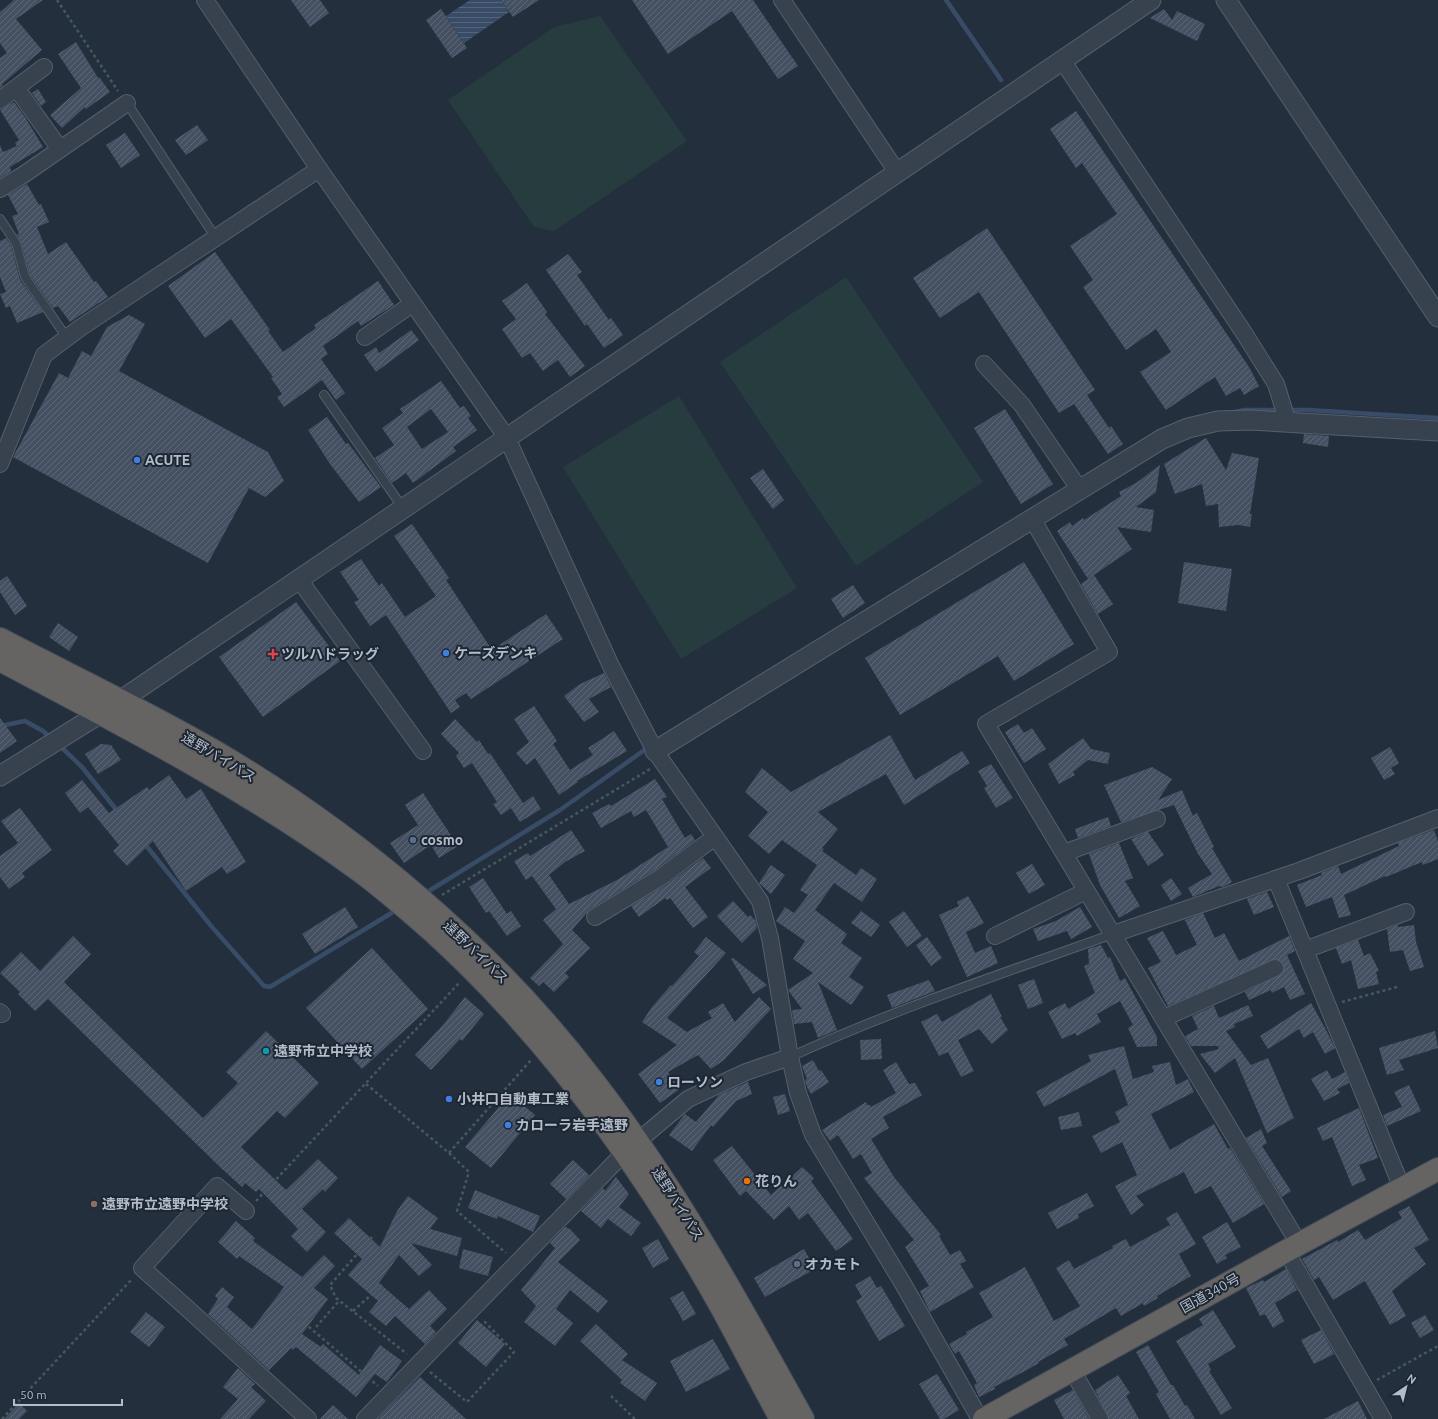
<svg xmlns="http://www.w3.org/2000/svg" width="1438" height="1419" viewBox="0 0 1438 1419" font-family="Ubuntu,'Noto Sans JP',sans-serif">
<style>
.garden{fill:#263c3f}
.water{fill:url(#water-rules)}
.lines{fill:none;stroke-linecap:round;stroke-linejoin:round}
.stream{stroke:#394c67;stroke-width:4.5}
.building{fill:url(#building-hatch);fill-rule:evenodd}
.service-casing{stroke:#565f6c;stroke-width:10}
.minor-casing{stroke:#565f6c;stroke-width:18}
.tertiary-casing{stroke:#565f6c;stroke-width:21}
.trunk-casing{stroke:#434c59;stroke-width:24}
.path{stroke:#44595c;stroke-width:2.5;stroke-dasharray:3 3;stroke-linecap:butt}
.service{stroke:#38414e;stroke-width:8}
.minor{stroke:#38414e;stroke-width:16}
.tertiary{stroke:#38414e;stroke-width:19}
.trunk{stroke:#656462;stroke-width:22}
.shop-dot{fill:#3f7fe0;stroke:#1d2633;stroke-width:1.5}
.health-dot{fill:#e0444e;stroke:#1d2633;stroke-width:1.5}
.service-dot{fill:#5c6f8a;stroke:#1d2633;stroke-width:1.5}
.culture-dot{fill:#0f9aa8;stroke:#1d2633;stroke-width:1.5}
.food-dot{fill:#e8710a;stroke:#1d2633;stroke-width:1.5}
.education-dot{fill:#8d6e63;stroke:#1d2633;stroke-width:1.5}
.labels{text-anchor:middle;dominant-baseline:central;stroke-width:4;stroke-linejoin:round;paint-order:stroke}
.poi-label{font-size:14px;font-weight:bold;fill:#b4bcc9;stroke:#1d2633;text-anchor:start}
.street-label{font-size:14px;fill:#b4bcc9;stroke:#1d2633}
</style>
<defs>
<pattern id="water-rules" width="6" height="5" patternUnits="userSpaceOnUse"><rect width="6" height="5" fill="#394c67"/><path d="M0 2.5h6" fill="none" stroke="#53647b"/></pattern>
<pattern id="building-hatch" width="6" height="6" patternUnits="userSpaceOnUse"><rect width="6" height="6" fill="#455162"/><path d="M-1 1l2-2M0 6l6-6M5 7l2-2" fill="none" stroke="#5d6877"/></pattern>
</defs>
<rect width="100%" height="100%" fill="#242f3e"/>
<g class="garden">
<path d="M600,16l87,125 -133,90 -20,-4 -86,-127 106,-73z"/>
<path d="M846,277l137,205 -127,84 -136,-204z"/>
<path d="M679,396l118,192 -116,71 -118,-192z"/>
</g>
<path class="water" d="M470,0h31l8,12 -45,31 -18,-27z"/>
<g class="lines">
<g class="stream">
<path d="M946,0l55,80"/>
<path d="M1235,412l10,-2h63l130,8"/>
<path d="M0,726l25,-5 18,10 9,8"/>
<path d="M59,745l23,22 37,46"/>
<path d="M144,843l68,84 52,59 6,1 128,-78"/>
<path d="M424,894l136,-84 90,-64"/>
</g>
</g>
<g class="building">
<path d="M14,0h29l-27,19 26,31 -40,34 1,2 -3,2v-30l7,-5 -7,-10v-31z"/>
<path d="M291,0h29l9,13 -19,14z"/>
<path d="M501,0h38l-26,17z"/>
<path d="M632,0h121l45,66 -20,13 -46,-68 -64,43z"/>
<path d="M441,9l26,39 -15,10 -26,-38z"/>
<path d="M1164,9l8,11 5,-9 28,13 -8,17 -47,-23z"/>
<path d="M76,42l22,36 1,-1 11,15 -24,17 -1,-2 -23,21 -12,-13 31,-27 -23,-34z"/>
<path d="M38,89l8,13 -5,4 -9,-13z"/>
<path d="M14,102l11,15 18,30 -33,20 1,4 -11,7v-33l3,7 14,-6 -2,-3 4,-3 -19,-30z"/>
<path d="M1076,111l173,256 10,19 -15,9 -4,-7 -14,8 -11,-19 -49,33 -26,-38 31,-20 -15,-23 -30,21 -43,-63 10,-7 -23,-34 47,-32 -35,-51 -6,5 -26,-39z"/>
<path d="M197,125l11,15 -22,15 -11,-15z"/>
<path d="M125,133l15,22 -19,13 -15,-23z"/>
<path d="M27,184l12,21 2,-1 8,18 -12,5 11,27 18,-12 28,40 2,-1 12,16 -38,25 -12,-16 -5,2 -23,-33 -9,-33 -4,-8h2l-7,-18 6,-2 -10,-19z"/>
<path d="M987,228l108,162 -8,5 22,33 2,-2 12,18 -15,10 -34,-50 -15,9 -80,-121 -39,26 -27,-40z"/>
<path d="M6,238l5,7 9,35 23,32 -26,11 -7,-17 -4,2 -6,-14 6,-2 -6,-15v-36z"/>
<path d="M215,252l55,78 -2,1 15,21 33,-24 -2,-3 64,-44 16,24 -33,21 -3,-5 -35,25 5,8 -7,5 24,34 -9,7 -14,-20 -38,27 -7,-10 5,-3 -11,-16 2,-1 -42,-58 -26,19 -37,-52z"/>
<path d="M568,254l14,18 -5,3 32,45 2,-2 12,17 -19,13 -17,-24 -2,2 -39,-56z"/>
<path d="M527,283l20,29 -2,2 40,52 -15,11 -12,-17 -15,11 -13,-18 -8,5 -20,-29 14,-10 -14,-18z"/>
<path d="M129,315l16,9 -26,47 149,81 16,29 -19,16 -16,-9 -41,75 -195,-106 46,-84 9,5 14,-27 9,5 16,-29z"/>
<path d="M411,330l8,10 -43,32 -12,-17 12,-8 3,6z"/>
<path d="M441,381l19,27 4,-2 7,10 -3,2 9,12 -24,17 3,4 -43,32 -7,-10 -14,10 -17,-25 19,-13 -12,-17 21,-15 -3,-4zM431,409l17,23 -26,17 -15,-22z"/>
<path d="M1005,409l48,75 -32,20 -47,-76z"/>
<path d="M327,417l19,27 2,-1 33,44 -22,15 -29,-38 -22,-34z"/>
<path d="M1304,434l25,2 -1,11 -25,-4z"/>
<path d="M1206,438l20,32 6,-17 27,5 -9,56h2l-2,13 -11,-2 -20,2 -1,-23 -12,2 -4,-22 -27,10 -11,-30z"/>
<path d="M1160,465l-4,27 -20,15 18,3 -3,22 -34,-5 15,22 -44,30 -31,-48 13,-9 2,4 11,-8 1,2 37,-24 -2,-4 17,-9z"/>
<path d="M763,469l21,31 -11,9 -23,-31z"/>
<path d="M412,524l37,54 -3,2 46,70 54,-36 17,25 -92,60 -5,-6 -11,7 5,7 -9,6 -65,-98 -16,11 -16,-24 5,-2 -19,-28 21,-13 18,27 3,-3 23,34 31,-21 -42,-60z"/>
<path d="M1024,562l50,82 -60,37 -16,-25 -98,59 -35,-57z"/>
<path d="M1184,562l48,7 -6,42 -48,-8z"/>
<path d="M1094,575l19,29 -15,10 -17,-30z"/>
<path d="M7,576l20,30 -12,9 -15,-23v-11z"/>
<path d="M853,585l12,18 -22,15 -12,-19z"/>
<path d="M296,602l44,59 -77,56 -44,-60z"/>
<path d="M58,623l20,14 -9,14 -20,-14z"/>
<path d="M604,673l7,14 -22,12 10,13 -15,10 -20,-26 16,-12z"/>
<path d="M534,706l23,35 -4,3 17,26 23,-15 -5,-7 26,-17 13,20 -50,30 1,1 -19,13 -24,-37 -8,7 -11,-12 13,-11 -15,-23z"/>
<path d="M0,718l17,23 -17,12z"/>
<path d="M455,719l22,23 2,-2 9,14 2,-1 33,50 10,-7 8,13 -21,13 -9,-14 -10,7 -8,-11 4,-2 -25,-39 -8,5 -8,-12 3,-3 -18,-19z"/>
<path d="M1018,724l6,9 8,-5 14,21 -22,14 -19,-31z"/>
<path d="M890,735l25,45 47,-29 8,12 -66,42 -18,-31 -68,38 20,17 -16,19 2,1 -2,2 34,24 5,-7 16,11 -15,23 -28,-19 -19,27 32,24 -6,9 21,15 -13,19 15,10 -13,18 -33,-23 19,48 -19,8 -6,-16 -18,2 -2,-14 10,-1 -14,-19 25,-17 -20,-14 12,-18 -29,-20 9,-14 9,6 14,-18 -8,-5 17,-25 -35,-25 -13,14 -21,-18 20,-24 -23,-20 17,-24 29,24z"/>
<path d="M1083,738l8,11 19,4 -2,11 -20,-4 -15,12 2,3 -16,9 -11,-20z"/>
<path d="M101,744l10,1 10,15 -23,14 -13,-20z"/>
<path d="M1390,747l9,16 -8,5 4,6 -11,6 -13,-22z"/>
<path d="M991,764l22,34 -17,10 -12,-20 3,-2 -9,-15z"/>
<path d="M1152,767l20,12 -14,21 24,-10 11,26 4,-3 17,34 -2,1 20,34 -9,5 -4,-1 -26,11 -5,-9 24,-14 -14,-20 -24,-49 -53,17 -17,-37z"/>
<path d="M169,775l17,24 15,-10 45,73 -19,12 -5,-7 -36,24 -33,-50 -26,25 -14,-15 6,-6 -31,-38 -8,6 -15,-20 17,-13 27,33 38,-26 2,3z"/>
<path d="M655,779l12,18 -5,2 23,39 6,-4 4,6 -39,29 -66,40 -18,21 18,18 -25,25 4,4 -15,15 -11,-10 -4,4 -9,-8 33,-34 -20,-24 13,-11 -24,-33 -6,4 -12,-19 14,-8 2,3 41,-26 14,21 -20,11 -16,13 20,29 48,-24 51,-33 -22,-37 -12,7 -3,-6 -30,17 -9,-15 17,-9 2,2z"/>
<path d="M423,793l35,53 -19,12 -8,-13 -27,18 -14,-20 28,-18 -13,-20z"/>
<path d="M20,808l32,42 -30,23 3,4 -16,12 -9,-12v-21l18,-13 -17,-22z"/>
<path d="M1108,817l3,9 -33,12 -3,-9z"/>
<path d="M1434,830l4,11v18l-15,6 -1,-3 -36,15 -1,-1 -41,19 7,20 -12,3 -7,-21 -26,10 -9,-22 25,-10 -1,-2 17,-7 3,8 58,-28 -1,-3z"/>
<path d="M1148,832l16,23 -16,11 -17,-27z"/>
<path d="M1119,843l14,35 -8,3 15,25 -21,12 -19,-33 -11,-31z"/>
<path d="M703,858l8,10 -26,19 23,30 -15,11 -23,-30 -3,2 -2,-2 -26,19 -8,-11 35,-21z"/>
<path d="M1032,864l13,21 -16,9 -13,-21z"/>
<path d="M771,865l14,10 -14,19 -12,-11z"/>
<path d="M483,878l24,36 4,-3 10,15 -14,10 -18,-25 -3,2 -17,-26z"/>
<path d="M1171,878l11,16 -11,7 -10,-16z"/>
<path d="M1267,892l7,15 -20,8 -7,-16z"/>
<path d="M968,896l16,27 -18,9 9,21 16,-7 7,17 -31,14 -28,-62 20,-9 -2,-4z"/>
<path d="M733,901l15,16 2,-2 6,6 1,7 -15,15 -25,-27z"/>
<path d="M345,907l13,20 -43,27 -13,-20z"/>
<path d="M1080,907l12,20 -21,12 -4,-8 -29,10 -5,-12 23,-8z"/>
<path d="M861,911l19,14 -9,12 -20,-14z"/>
<path d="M904,911l18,25 -15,11 -18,-25z"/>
<path d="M1203,913l12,25 9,-5 15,28 50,-25 6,15 -8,4 18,39 -15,6 -6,-13 -12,6 -1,-3 -22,10 -4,-8 38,-19v-9l-7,-5 -108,47 -20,-38 13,-6 -14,-24 16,-7 13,24 21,-10 -12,-25z"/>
<path d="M1398,925v2l16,-2 2,17 8,25 -14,4 -7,-21 -13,2 -3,-23z"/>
<path d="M73,936l18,18 -27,28 139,136 35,-35 -12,-11 40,-41 53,52 -34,35 -8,-7 -36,36 45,43 32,-31 20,19 -13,14 -2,-3 -21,20 24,23 -19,20 -16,-16 7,-7 -39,-40 -3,3 -11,-9 -3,4 -21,-19 -173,-169 -13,12 -17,-17 2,-2 -20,-19 21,-21 19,19z"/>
<path d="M706,937l20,16 -59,65 20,14 25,-14 -4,-6 15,-9 12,19 24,-25 12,12 -47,51 -13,9 -13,-14 -30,17 12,17 -20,14 -22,-29 39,-29 -35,-23 10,-15 19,-22 1,1 27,-30 -5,-4z"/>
<path d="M927,937l15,21 -11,8 -15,-21z"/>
<path d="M1358,940l6,16 6,-3 9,18 -3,1 3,12 -21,5 -7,-29 -9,4 -6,-16z"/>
<path d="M1101,945l7,13 2,-1 10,24 5,-3 32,59v9l-20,1 -9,-19 5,-3 -13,-24 -23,13 4,8 -24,14 -2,-3 -13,6 -14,-27 17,-9 3,6 27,-16 -11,-27 5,-2 -1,-15z"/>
<path d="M372,948l56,61 -66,60 -56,-61z"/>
<path d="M733,958l34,27 -14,9 -22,-35z"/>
<path d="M1034,979l9,24 -15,6 -10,-24z"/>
<path d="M929,980l6,11 -43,17 -5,-13z"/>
<path d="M991,994l11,23h-2l8,13 -16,14 -13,-15 -21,11 16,31 -13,6 -13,-25 -9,4 -18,-34 16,-8 5,8z"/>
<path d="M465,997l19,17 -22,27 -2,-2 -29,31 -16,-15 28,-30z"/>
<path d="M1311,1003l13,23 11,22 -10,6 -12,-22 -9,6 -5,-9 -31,20 -8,-13z"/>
<path d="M1248,1005l5,11 -19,8 1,3 -9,4 25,34 17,-7 26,60 -27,15 -32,-75 -20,15 -15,-19 19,-5 -1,-3h-27l-6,-10 13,-7 -6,-13 22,-10 5,12z"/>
<path d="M1435,1031l3,17 -39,12 5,10 -17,5 -8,-27z"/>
<path d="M881,1039l1,20 -21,1 -1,-20z"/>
<path d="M1124,1046l9,33 21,-7 -2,-6 18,-4 6,23 12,-6 6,13 -43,22 19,36 44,-26 14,25 2,-1 34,56 -31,19 -22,-37 -16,8 -11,-22 -48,24 8,9 -13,10 -16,-29 22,-11 -15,-33 -21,11 -9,-17 28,-14 -5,-10 13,-7 -13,-36 -71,38 -8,-15 55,-31 -3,-6z"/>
<path d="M813,1060l6,11 2,-1 8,12 -18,12 -4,-7 -2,-7 2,-1 -5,-13z"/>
<path d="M896,1062l13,22 6,-1 7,12 -39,22 6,11 -18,11 23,38 47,58 -2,1 11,19 10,-5 6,11 -6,3 14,23 -44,25 -10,-21 9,-5 -24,-39 9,-7 -50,-62 8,-5 -11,-19 -8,5 -15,-24 -8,6 -8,-11 44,-28 1,3h3l1,2 25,-14 -13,-23z"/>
<path d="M1327,1070l5,9 13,-7 4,11 -12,6 3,4 -16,8 -13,-22z"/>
<path d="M748,1082l4,12 -16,7 -23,26 -2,-2 -19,26 -23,-16 16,-21 11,8 23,-27z"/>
<path d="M1409,1085l12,26 -34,15 -4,-11 19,-8 -8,-15z"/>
<path d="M510,1094l25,21 -44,53 -26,-21z"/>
<path d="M785,1094l5,17 -12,4 -5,-18z"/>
<path d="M1359,1108l19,50 -19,7 7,15 -14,6 -20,-49 -9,4 -6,-13z"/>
<path d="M1079,1112l3,14 -21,4 -3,-13z"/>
<path d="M1261,1129l6,14 -5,3 29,45 -9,6 -36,-59z"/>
<path d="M732,1146l39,49 31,-28 12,11 -3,3 42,58 -17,12 -28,-38 -9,7 -10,-14 -15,14 -28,-29 -6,5 -27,-36z"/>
<path d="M573,1160l16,15 -23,24 -16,-15z"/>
<path d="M616,1177l13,17 -10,13 22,16 -10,13 -23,-17 -7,9 -20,-17 22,-23 2,3z"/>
<path d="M475,1190l65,26 -7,16 -35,-16 -1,3 -29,-11z"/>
<path d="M1087,1193l7,13 -16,8 1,4 -22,11 -9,-16z"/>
<path d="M408,1196l30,22 -8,11 32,9 -5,18 -46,-13 21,22 -13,11 -20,-21 -20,28 30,26 20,-19 18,19 -17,17 6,6 -11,12 -30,-28 -9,10 -17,-14 9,-11 -30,-26 14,-16 -28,-26 15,-15 31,29 17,-36z"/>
<path d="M1409,1206l20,34 -15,8 12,16 -34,27 14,25 -16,9 -25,-44 -32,19 -14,-23 -5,3 -12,-21 35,-19 1,2 20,-12 7,10 37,-22 -4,-6z"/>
<path d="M1177,1212l19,32 -17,10 12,22 -34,20 1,2 -14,8 -1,-3 -22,13 -5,-8 -52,31 4,6 -30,17 1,1 -12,7 -33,17 1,2 -16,8 -5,-12 3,-2 -18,-32 -4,3 -6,-10 18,-10 -1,-2 27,-15 -14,-24 46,-26 29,54 26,-15 -24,-38 13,-8 5,9 39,-21 -1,-2 14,-7 4,8 40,-22 -4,-7z"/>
<path d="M236,1221l19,17 -2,3 49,36 22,-22 11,11 -21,22 14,11 -26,35 19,13 2,-3 36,31 21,-30 22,16 -15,21 -12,-8 -19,23 -60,-50 -3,3 -2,-2 -22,22 -61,-56 10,-15 -3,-3 7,-9 12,10 -7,10 25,22 32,-42 -45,-31 -2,3 -19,-17z"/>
<path d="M1227,1222l14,25 -16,8 2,3 -10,6 -15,-27z"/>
<path d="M565,1227l5,2 10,11 -22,22 50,39 -10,12 -28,-23 -14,19 17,14 -18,23 -31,-24 12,-16 -15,-16 34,-42 -5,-5z"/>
<path d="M658,1239l11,20 -16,9 -11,-20z"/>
<path d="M463,1249l30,8 -5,19 -29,-8z"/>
<path d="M804,1249l11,20 -50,28 -11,-19z"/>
<path d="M1286,1269l11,21 -22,13 9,18 -11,7 -8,-14 -5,2 -14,-28 17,-8 1,2z"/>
<path d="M870,1276l7,12 4,-2 24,40 -26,15 -23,-40 6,-4 -7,-12z"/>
<path d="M683,1291l13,23 -13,7 -13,-23z"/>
<path d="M1213,1310l23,37 -28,17 3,6 -2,1 23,37 -11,7 -45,-74 27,-16 -4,-6z"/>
<path d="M146,1312l19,15 -16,20 -19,-15z"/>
<path d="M1425,1315l9,15 -14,8 -9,-15z"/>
<path d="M477,1320l28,24 -19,23 -28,-24z"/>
<path d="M596,1324l32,30 -6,6 35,23 -12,18 -25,-18 2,-3 -42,-39z"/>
<path d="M1321,1330l13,24 -20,10 -13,-24z"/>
<path d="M713,1339l17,30 -44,23 -16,-31z"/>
<path d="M1148,1345l23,40h2l12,21 2,-1 8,14h-25l-14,-25 3,-2 -23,-40z"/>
<path d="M238,1368l17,16 -4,3 15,14 -17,18h-29l18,-20 -15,-12z"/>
<path d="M937,1374l22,36 -15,9h-4l-21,-35z"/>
<path d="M1118,1375l12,18 -4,3 13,23h-30l-14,-29z"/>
<path d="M420,1377l46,42h-88z"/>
<path d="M1073,1390l16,29h-25l-10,-19z"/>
<path d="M1358,1401l9,18h-43z"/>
<path d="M19,1403l8,8 -8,8h-15z"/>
<path d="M333,1405l15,14h-28z"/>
</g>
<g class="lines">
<defs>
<g id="service">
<path d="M127,103l89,135"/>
<path d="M0,219l16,24 9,34 42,61"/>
<path d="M324,395l79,113"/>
<path d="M790,1057c105,-48 214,-84 323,-123"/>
</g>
<g id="minor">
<path d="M205,0l114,169 188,269 104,228 44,85 105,150 10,37 20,119 8,36 15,42 89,147 78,137"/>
<path d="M782,0l115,172"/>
<path d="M1062,60l182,273 32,51 12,39"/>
<path d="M17,89l43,60"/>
<path d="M0,100l44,-33"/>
<path d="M0,189l23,-14 104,-72"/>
<path d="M365,337l47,-33"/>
<path d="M984,364l38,41 58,85"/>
<path d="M0,464l44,-109 36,-27 239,-159"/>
<path d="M1033,520l76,132 -123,72 313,520"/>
<path d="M298,578l125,173"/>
<path d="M1064,853l93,-34"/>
<path d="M1276,879l126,309"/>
<path d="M595,917l66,-40 54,-40"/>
<path d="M1113,934l186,-63 139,-53"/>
<path d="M995,936l91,-45"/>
<path d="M1305,950l101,-38"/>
<path d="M0,1012l2,2"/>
<path d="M1164,1018l111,-50"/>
<path d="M246,1211l-29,-25 -75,82 46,41 120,110"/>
<path d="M1286,1251l97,168"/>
<path d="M1072,1370l28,49"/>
<path d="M365,1419l260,-267 63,-53 58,-27 44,-15"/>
</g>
<g id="tertiary">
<path d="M1226,0l212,317"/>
<path d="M655,751l507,-312 26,-11 30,-7 32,-1 188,11"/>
<path d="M0,776l120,-75 1031,-701"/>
</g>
<g id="trunk">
<path d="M0,639c71,37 145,72 214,112 142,83 281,200 380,331 81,105 145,221 209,337"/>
<path d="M0,660c121,64 242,126 353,206 27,19 53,42 78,64 118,107 212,237 289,375 21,38 40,76 61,114"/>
<path d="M984,1419l315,-175 139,-75"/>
</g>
</defs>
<use href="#service" class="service-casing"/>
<use href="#minor" class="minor-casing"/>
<use href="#tertiary" class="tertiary-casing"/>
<use href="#trunk" class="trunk-casing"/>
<g class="path">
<path d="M57,0l61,91"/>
<path d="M442,895l208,-126"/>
<path d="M1342,1002l55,-15"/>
<path d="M366,1084l83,69 82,-93"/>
<path d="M449,1153l20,19 -12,39 49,42"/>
<path d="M256,1201l204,-219"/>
<path d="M372,1237l-42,48 6,13 71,56"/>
<path d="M353,1311l29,-26"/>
<path d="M295,1315l83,71"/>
<path d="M316,1327l23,-26"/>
<path d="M430,1372l37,30 47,-50 -32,-33"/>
<path d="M1377,1380l61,-34"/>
<path d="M611,1396l24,23"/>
<path d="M2,1419l130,-140"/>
</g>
<use href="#service" class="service"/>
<use href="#minor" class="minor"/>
<use href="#tertiary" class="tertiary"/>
<use href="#trunk" class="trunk"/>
</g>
<g class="shop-dot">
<circle cx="137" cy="460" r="4"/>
<circle cx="446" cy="653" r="4"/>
<circle cx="659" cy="1082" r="4"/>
<circle cx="449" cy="1099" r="4"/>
<circle cx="508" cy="1125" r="4"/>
</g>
<path class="health-dot" d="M271 648h4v4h4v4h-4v4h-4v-4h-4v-4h4z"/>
<g class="service-dot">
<circle cx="413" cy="840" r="4"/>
<circle cx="797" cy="1264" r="4"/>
</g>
<circle class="culture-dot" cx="266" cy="1051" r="4"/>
<circle class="food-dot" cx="747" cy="1181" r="4"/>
<circle class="education-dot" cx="94" cy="1204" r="4"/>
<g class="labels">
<g class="poi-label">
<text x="145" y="460">ACUTE</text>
<text x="454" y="653">ケーズデンキ</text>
<text x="281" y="654">ツルハドラッグ</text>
<text x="421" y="840">cosmo</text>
<text x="274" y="1051">遠野市立中学校</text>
<text x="667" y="1082">ローソン</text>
<text x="457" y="1099">小井口自動車工業</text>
<text x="516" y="1125">カローラ岩手遠野</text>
<text x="755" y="1181">花りん</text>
<text x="102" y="1204">遠野市立遠野中学校</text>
<text x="805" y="1264">オカモト</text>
</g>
<g class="street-label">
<text transform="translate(219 757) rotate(31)">遠野バイパス</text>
<text transform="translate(476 952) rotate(44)">遠野バイパス</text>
<text transform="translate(678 1204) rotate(58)">遠野バイパス</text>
<text transform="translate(1210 1293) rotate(-29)">国道340号</text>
</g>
</g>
<g transform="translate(1406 1387) rotate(35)" stroke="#1d2633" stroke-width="3" paint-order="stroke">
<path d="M0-3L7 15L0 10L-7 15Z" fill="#b4bcc9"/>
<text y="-6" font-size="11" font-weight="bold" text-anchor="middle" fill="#b4bcc9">N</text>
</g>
<path d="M14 1399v6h108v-6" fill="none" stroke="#b4bcc9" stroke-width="2"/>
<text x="20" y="1399" font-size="12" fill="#b4bcc9" stroke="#1d2633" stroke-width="3" paint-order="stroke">50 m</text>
</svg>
